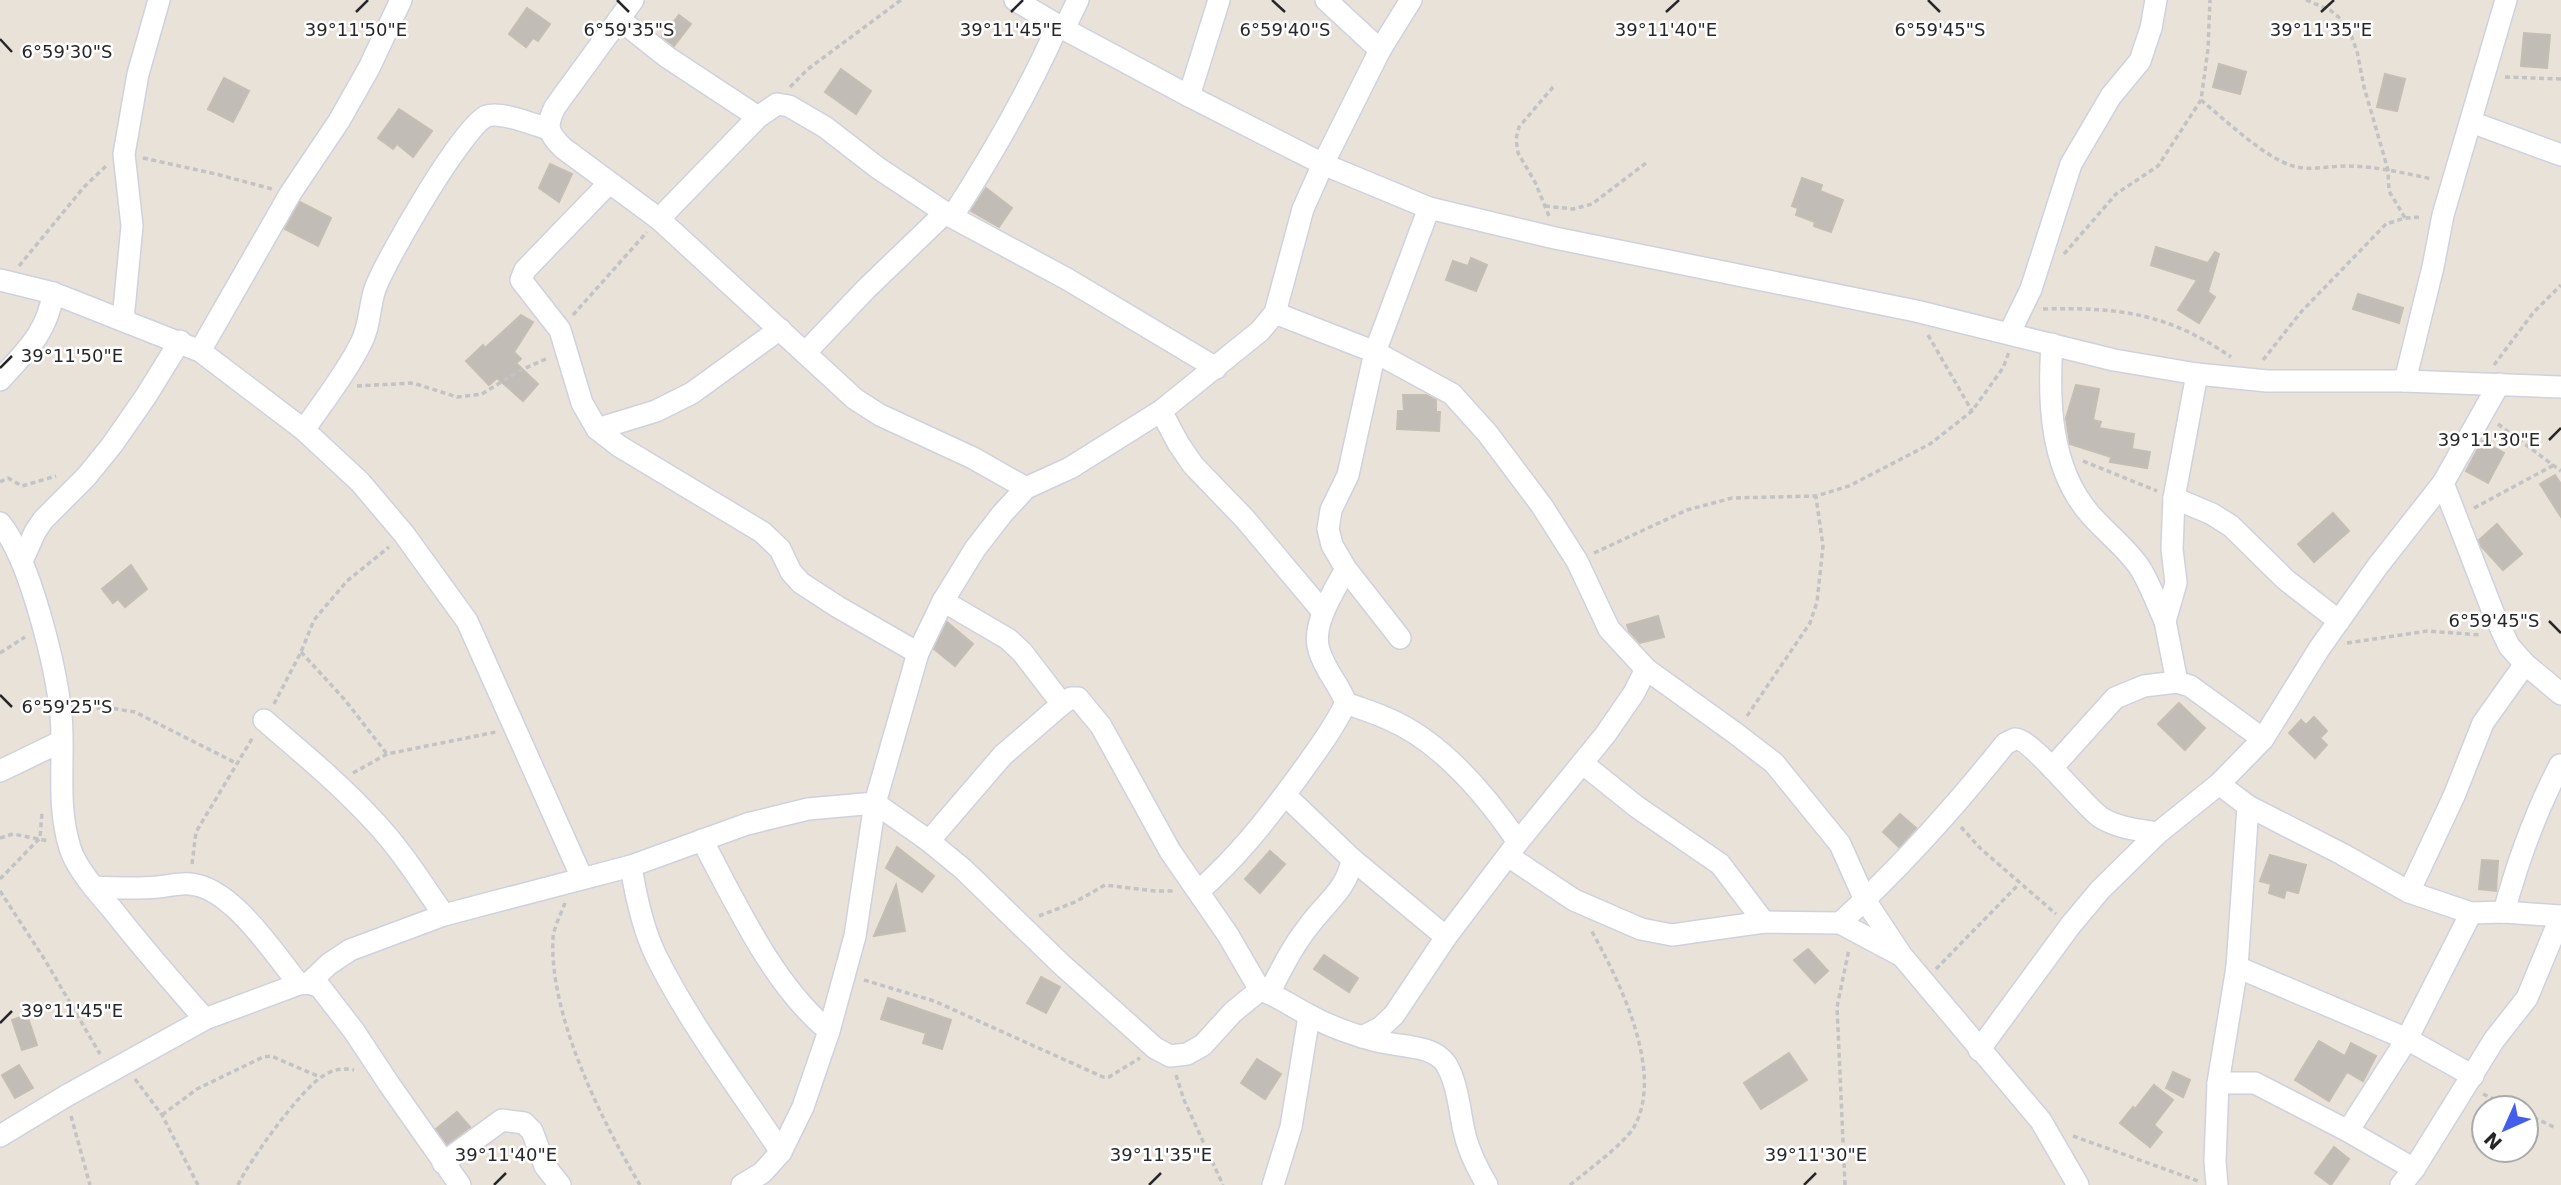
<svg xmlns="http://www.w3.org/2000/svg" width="2561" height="1185" viewBox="0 0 2561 1185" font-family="'DejaVu Sans',sans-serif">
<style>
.building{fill:#c1bcb6;stroke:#c4beb3;stroke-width:2}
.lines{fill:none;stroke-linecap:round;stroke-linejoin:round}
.street-casing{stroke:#cfd1df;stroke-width:24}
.path{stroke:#c3c3c3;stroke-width:3.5;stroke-dasharray:5 3.5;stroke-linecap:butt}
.street{stroke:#fff;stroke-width:21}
.ticks{fill:none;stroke:#272727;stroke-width:2.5}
.ticks-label{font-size:18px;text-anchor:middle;fill:#272727;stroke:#fff;stroke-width:5;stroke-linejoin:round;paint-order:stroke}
</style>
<rect width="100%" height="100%" fill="#e9e2d9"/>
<g class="building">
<path d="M527,8l23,16 -12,17 -5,-3 -7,9 -17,-13z"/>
<path d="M679,15l12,9 -17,22 -12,-10z"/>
<path d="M2524,33l26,2 -3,33 -26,-2z"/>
<path d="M2219,64l27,8 -6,22 -27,-7z"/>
<path d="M841,69l30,22 -15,23 -31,-22z"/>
<path d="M2385,74l20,5 -8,32 -20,-4z"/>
<path d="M224,78l25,13 -16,31 -25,-13z"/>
<path d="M399,109l33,22 -19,26 -16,-13 -4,5 -15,-11z"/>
<path d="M550,164l22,10 -13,28 -20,-14z"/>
<path d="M1802,178l20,7 -2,6 23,9 -12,32 -17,-6 1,-4 -19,-7 2,-7 -6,-2z"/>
<path d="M986,188l26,20 -13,19 -28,-16z"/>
<path d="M300,202l31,16 -13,28 -33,-17z"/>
<path d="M2156,247l52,16 7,-11 4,2 -11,38 7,5 -16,26 -21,-13 19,-30 -46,-15z"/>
<path d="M1471,258l16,7 -11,26 -30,-11 7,-19 15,5z"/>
<path d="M2358,294l45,14 -4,15 -46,-14z"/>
<path d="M521,315l12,7 -19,30 7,7 -5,4 22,21 -15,17 -26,-23 -8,7 -23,-24 17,-16 2,3z"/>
<path d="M2076,385l23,4 -6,31 8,2 -2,6 35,6 -2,15 18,3 -3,16 -37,-6 1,-5 -41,-13 -4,-26z"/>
<path d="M1403,395h23l10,5v12h4l-1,19 -42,-2 1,-18h6z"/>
<path d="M2482,441l22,12 -16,30 -22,-12z"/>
<path d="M2555,475l6,9v33l-21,-33z"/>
<path d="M2333,513l16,18 -35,31 -16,-18z"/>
<path d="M2497,524l25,30 -19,16 -22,-24 -2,-6z"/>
<path d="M131,565l16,24 -22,18 -7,-8 -5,4 -11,-14z"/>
<path d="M1658,616l6,21 -24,6 -11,-12 -2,-6z"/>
<path d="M947,622l26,22 -18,22 -21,-17z"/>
<path d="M2179,703l26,25 -20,22 -27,-26z"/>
<path d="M2314,717l13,14 -7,7 7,7 -12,13 -26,-25 12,-13 5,5z"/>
<path d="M1900,814l16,14 -17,19 -16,-15z"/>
<path d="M897,847l37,29 -12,16 -36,-24z"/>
<path d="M1270,851l15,13 -25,29 -15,-14z"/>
<path d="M2270,855l36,10 -8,28 -12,-3 -2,8 -15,-5 2,-9 -11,-3z"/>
<path d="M2482,860l16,1 -2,30 -17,-2z"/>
<path d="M896,885l9,46 -31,5z"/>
<path d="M1808,949l20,22 -13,12 -21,-23z"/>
<path d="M1324,955l34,23 -9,14 -35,-23z"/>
<path d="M1041,977l19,10 -14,26 -19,-10z"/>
<path d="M888,998l63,22 -9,29 -19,-6 3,-10 -45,-14z"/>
<path d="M27,1015l10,30 -15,5 -10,-30z"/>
<path d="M2319,1041l26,15 6,-13 25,13 -13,25 -16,-9 -18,29 -34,-21z"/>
<path d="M1789,1053l18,27 -46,29 -17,-26z"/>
<path d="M1257,1059l24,15 -16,25 -24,-16z"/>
<path d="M19,1065l14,23 -18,10 -13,-23z"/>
<path d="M2173,1072l17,8 -7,17 -17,-9z"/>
<path d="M2154,1085l19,15 -19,25 8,7 -12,15 -30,-24 13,-16 2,2z"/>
<path d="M457,1112l13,15 -23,17 -11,-15z"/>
<path d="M2334,1147l15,12 -18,26 -16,-12z"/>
</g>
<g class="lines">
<defs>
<g id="street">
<path d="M633,0l-78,107c-10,20 -7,26 8,41l96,71 196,180 25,16 93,43 53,30"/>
<path d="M1015,0l49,29 125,67 134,68 106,44 126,30 361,73 198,49 83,14 70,7h138l156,6"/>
<path d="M1326,0l54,50"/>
<path d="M619,19l48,38 91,60"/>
<path d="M1064,29l14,-29"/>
<path d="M1189,96l30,-96"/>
<path d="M2471,122l90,33"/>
<path d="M609,183l-84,87 -4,10 39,50 22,73 15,26 22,17 143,86 18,17 11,23 10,11 37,24 80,46"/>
<path d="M952,217c40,-62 76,-124 106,-192"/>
<path d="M659,219l99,-102 19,-13 12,2 36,21 53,41 74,49 115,62 149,89"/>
<path d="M0,280l53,13 147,58 104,79 56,52 44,52 63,87 115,257"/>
<path d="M1275,313l100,39 77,42 36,40 54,72 35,55 32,68 37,40 89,64 39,30 66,81 25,56 37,56 139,165 37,64"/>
<path d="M123,320l9,-94 -8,-72 14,-80 21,-74"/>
<path d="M2010,332l21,-43 40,-125 40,-68 29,-35 11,-33 5,-28"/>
<path d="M2052,344c-4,56 -2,123 37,169 16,19 37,34 51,55 10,16 17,36 25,53"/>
<path d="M200,351l90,-157 49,-73 30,-53 32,-68"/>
<path d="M806,352l60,-63 80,-77"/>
<path d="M0,380c25,-28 48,-48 53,-87"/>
<path d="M2405,381l28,-114 10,-52 63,-215"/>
<path d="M1161,411l17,32 15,22 52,54 78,93"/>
<path d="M597,429l59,-18 36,-18 88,-64"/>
<path d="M304,430c19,-28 41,-55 56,-85 10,-17 9,-38 15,-56 10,-28 89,-165 112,-173 14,-5 47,9 62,13"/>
<path d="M2443,483l50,129 16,34 16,18 36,30"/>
<path d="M2174,498l38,16 19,12 55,54 53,41"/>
<path d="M0,523c30,36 56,144 61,192 4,45 -5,87 9,133 6,20 28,45 42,61 30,38 61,74 93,110"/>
<path d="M22,561l13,-29 8,-12 43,-43 26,-32 34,-49 34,-55"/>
<path d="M943,601l65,38 14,13 40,52"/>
<path d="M1400,638l-54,-69 -14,-24 -4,-16 3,-19 17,-35 27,-123 54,-144"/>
<path d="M2177,682l-12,-61 11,-38 -4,-34 2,-51 23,-124"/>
<path d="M1346,703c13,5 27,9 40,15 54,22 100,77 132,124"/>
<path d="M264,720c37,32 75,63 108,99 28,29 49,63 72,96"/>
<path d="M1582,763l55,44 83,57 44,58"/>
<path d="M2052,768l63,-70 29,-12 33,-4 13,4 73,53"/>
<path d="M0,771l60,-29"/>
<path d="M2219,784l29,22 94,48 67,38 62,21 33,-1 57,4"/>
<path d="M1285,795l67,64 94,78"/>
<path d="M702,840c35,65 70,144 127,191"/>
<path d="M929,841l74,-86 59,-51 9,-6h7l23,28 69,125 58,84 32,55"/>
<path d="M1508,856l66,44 67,29 31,6 92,-13 76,1 60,32"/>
<path d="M631,866c5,32 12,64 26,92 34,68 82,130 124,194"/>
<path d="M93,887c22,1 43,2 65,0 10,-1 22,-4 32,-3 42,3 84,70 109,100"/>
<path d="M1199,891c39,-35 65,-68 96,-110 18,-25 37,-50 51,-78 -7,-19 -22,-34 -27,-53 -8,-25 15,-59 27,-81"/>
<path d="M2409,892l45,-96 29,-73 42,-59"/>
<path d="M2504,912c14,-52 31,-99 56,-147"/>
<path d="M1840,923c60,-55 114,-115 165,-179 2,-1 7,-4 10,-5 16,-1 68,66 85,78 17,11 39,13 58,16"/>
<path d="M2237,967l170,72 66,37"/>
<path d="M309,983l20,-19 21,-14 94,-35 187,-49 116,-42 61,-15 67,-6 54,38 34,28 98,95 94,84 15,8 17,-2 16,-9 30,-33 27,-22c17,5 31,16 47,24 21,12 47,21 70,27 21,6 56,3 69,23 12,20 13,45 18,67 4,19 13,37 23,54"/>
<path d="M1269,993c12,-23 23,-46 39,-66 16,-23 40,-38 44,-68"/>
<path d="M1362,1037l18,-9 14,-13 52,-78 72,-95 87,-107 29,-42 12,-24"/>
<path d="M1979,1050l91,-124 30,-36 58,-57 61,-49 44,-45 56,-90 58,-82 66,-84 56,-99"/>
<path d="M2218,1083h37l93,48 66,38"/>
<path d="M2348,1131l59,-92 64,-126"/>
<path d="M0,1136l66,-40 139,-77 94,-35 10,-1 11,4 34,44 35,53 71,101"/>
<path d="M443,1163l59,-43 22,3 8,8 13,35 15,19"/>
<path d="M742,1185l20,-12 19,-21 22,-45 26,-76 26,-95 20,-133 43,-150 25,-52 32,-52 27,-35 24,-26 44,-20 91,-57 99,-80 15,-18 28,-104 20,-45 57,-114 31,-50"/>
<path d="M1273,1185l18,-58 18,-111"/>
<path d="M2217,1185l-2,-24 3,-78 19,-116 11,-161"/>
<path d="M2401,1185l13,-16 80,-129 33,-42 34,-82"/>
</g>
</defs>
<use href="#street" class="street-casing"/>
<g class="path">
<path d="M2306,0l24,10 11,9 8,11 8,21 7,36 24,83 1,21 16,27"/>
<path d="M2505,77l56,2"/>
<path d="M790,87l18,-18 93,-69"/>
<path d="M2201,100c23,19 64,58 92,66 17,5 36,0 53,0 29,0 58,7 86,13"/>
<path d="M143,158l73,16 56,15"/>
<path d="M1545,206l28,3 19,-5 54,-41"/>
<path d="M1549,216l-14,-34 -17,-29 -2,-14 3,-12 35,-41"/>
<path d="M2064,254l52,-60 42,-28 43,-66 7,-51 2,-49"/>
<path d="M19,266l65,-79 22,-21"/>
<path d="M2043,309c75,-2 125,4 188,48"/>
<path d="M573,315l74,-83"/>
<path d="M1928,335l44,76"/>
<path d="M2263,360l38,-48 85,-88 19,-6 17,-1"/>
<path d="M2494,365l39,-52 28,-28"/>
<path d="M357,386l56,-3 44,14 25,-3 37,-23 29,-13"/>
<path d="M2498,424l63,47"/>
<path d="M2083,461l74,30"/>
<path d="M0,482l8,-4 14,8 34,-10"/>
<path d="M2474,508l80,-43"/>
<path d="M1594,553l93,-43 45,-12 84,-2 33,-10 81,-42 42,-33 31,-43 6,-16"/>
<path d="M2347,643l80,-12 54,4"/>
<path d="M301,652l44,48 42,54"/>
<path d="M0,653l25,-16"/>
<path d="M274,704l27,-52 13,-32 33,-39 42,-34"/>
<path d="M80,712l24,-5 31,5 101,51"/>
<path d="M1747,716l63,-93 7,-21 6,-56 -7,-49"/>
<path d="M353,773l34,-19 109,-22"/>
<path d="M1961,827l20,22 75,65"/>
<path d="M0,838l13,-4 36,7"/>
<path d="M192,864l4,-32 57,-95"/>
<path d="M0,879l40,-41 2,-26"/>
<path d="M0,891l45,69 55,94"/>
<path d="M565,903c-4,11 -11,24 -12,35 -4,77 48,182 87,247"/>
<path d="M1039,916l36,-14 30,-17 50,6h20"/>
<path d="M1936,969l83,-85"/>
<path d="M864,980l70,21 169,76h6l31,-19"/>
<path d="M1176,1075l8,25 39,85"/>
<path d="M135,1079l27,36 36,70"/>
<path d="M2483,1094l29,14"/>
<path d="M2526,1114l28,13"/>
<path d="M162,1115l35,-26 66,-32 8,-1 49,21"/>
<path d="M71,1116l19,69"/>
<path d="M2073,1136l125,45"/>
<path d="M238,1185c11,-24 63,-96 85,-109 11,-7 19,-8 31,-6"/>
<path d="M1570,1185c17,-14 54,-41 64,-58 31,-55 -15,-147 -43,-197"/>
<path d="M1845,1185l-8,-178 12,-58"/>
</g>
<use href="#street" class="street"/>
</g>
<path class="ticks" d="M617,0l12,12M1272,0l13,12M1928,0l12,12M356,12l12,-12M1011,12l12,-12M1666,12l13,-12M2321,12l13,-12M0,39l12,13M0,368l12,-12M2549,440l12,-12M2549,621l12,12M0,695l12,12M0,1023l12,-12M494,1185l12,-12M1149,1185l12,-12M1804,1185l12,-12"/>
<g class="ticks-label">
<text x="356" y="36">39°11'50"E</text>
<text x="629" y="36">6°59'35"S</text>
<text x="1011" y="36">39°11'45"E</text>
<text x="1285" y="36">6°59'40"S</text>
<text x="1666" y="36">39°11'40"E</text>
<text x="1940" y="36">6°59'45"S</text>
<text x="2321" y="36">39°11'35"E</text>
<text x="67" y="58">6°59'30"S</text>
<text x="72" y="362">39°11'50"E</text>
<text x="2489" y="446">39°11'30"E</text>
<text x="2494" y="627">6°59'45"S</text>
<text x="67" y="713">6°59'25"S</text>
<text x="72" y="1017">39°11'45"E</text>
<text x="506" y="1161">39°11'40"E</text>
<text x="1161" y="1161">39°11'35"E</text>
<text x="1816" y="1161">39°11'30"E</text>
</g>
<g transform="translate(2505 1129) rotate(225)"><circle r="33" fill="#ffffff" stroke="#a9a9a9" stroke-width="2"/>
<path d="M0-5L12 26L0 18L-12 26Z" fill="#435eec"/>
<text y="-10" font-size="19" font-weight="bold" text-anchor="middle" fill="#272727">N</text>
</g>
</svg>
